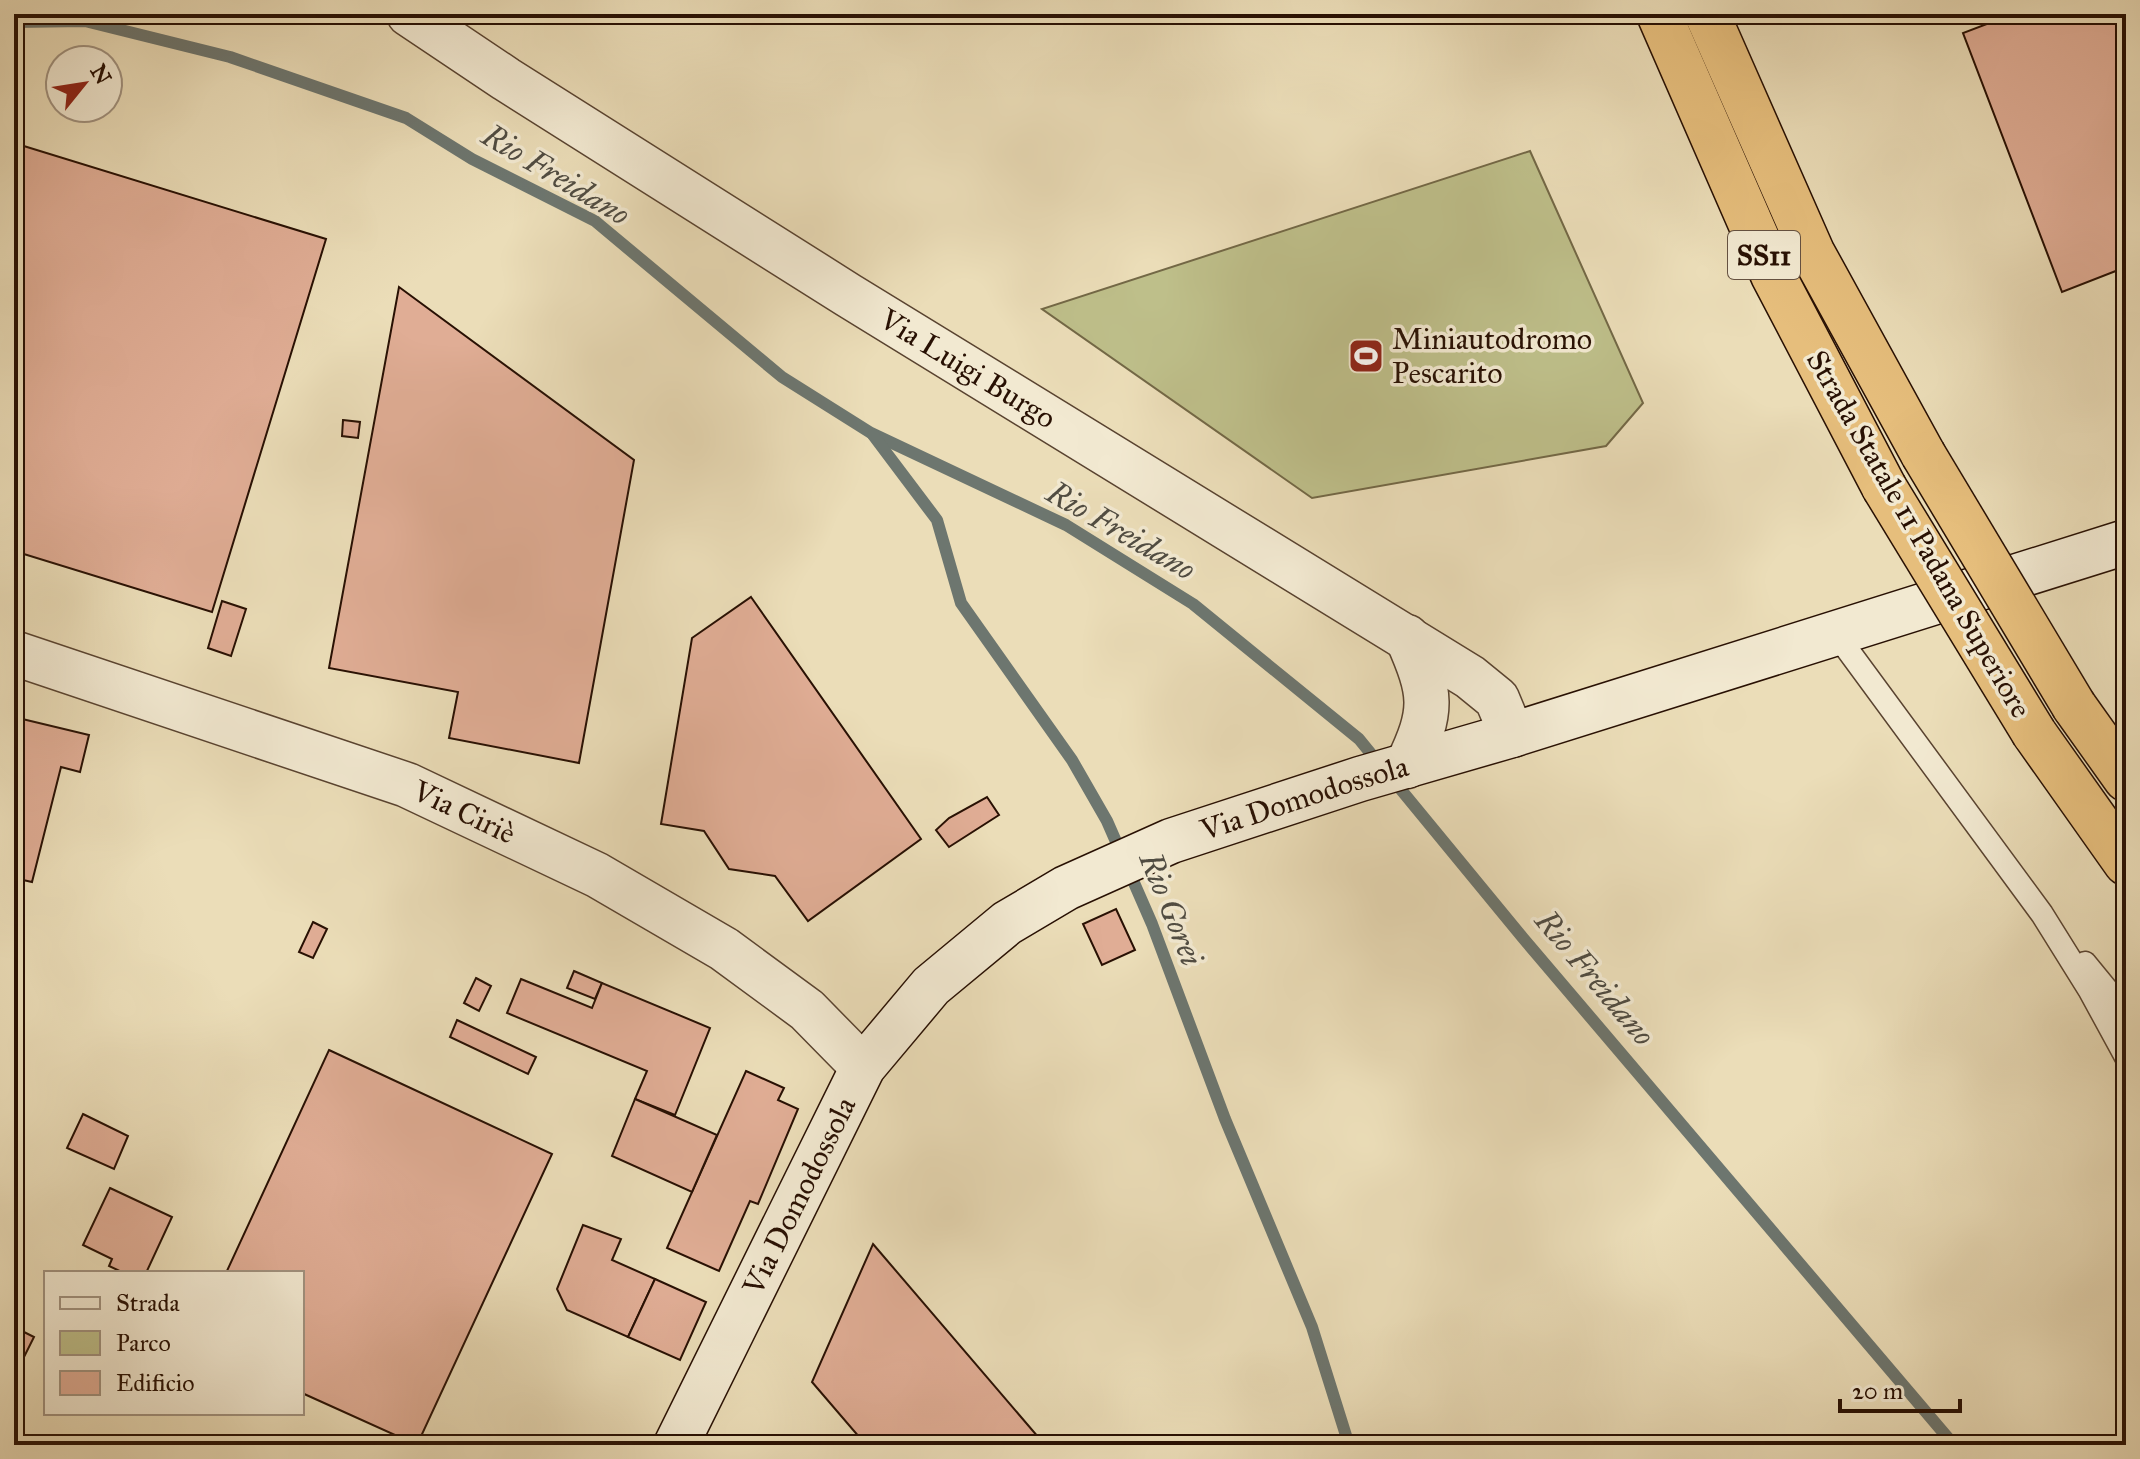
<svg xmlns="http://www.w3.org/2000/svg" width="2140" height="1459" viewBox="0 0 2140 1459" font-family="'IM FELL Great Primer',serif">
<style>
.green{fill:#bebf8a;stroke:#736846;stroke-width:2}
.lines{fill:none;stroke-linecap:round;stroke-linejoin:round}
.stream{stroke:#6d766f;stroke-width:12}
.building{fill:#e0ad95;stroke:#281003;stroke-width:2}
.lane-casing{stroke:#594330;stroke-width:25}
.street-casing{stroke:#594330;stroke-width:47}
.secondary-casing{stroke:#281003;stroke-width:47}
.highway-casing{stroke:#281003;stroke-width:47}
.lane{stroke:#f2e9d1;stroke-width:22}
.street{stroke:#f2e9d1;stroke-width:44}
.secondary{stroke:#f2e9d1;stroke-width:44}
.highway{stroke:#e6be7c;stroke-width:44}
.highway-bridge-casing{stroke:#281003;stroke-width:47;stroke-linecap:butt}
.highway-bridge{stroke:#e6be7c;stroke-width:44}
.labels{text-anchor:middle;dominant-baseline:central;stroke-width:7;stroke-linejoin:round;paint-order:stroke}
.shield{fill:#f2e9d1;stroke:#655141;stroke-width:2}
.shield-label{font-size:28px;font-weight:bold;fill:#281003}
.poi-label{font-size:30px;fill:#281003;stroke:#f2e9d1;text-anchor:start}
.street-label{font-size:30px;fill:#281003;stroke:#f2e9d1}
.water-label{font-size:32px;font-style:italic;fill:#504c42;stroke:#f2e9d1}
</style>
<rect width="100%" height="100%" fill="#ebddb8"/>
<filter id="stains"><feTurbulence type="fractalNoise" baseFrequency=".0025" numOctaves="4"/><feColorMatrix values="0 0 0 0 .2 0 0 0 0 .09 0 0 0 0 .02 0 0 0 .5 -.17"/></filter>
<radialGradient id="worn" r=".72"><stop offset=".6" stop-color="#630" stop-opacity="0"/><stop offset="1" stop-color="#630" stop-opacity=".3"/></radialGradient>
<path class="green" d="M1530,151l113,252 -37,43 -294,52 -270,-189z"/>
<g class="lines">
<g class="stream">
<path d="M14,22l71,-1 145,36 176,61 66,41 123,62 187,156 89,56 195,92 127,79 166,135 22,27"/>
<path d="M873,435l64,85 24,83 111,157 35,61 45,103 73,195 87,208 37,118"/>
<path d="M1393,780l130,158 431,507"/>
</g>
</g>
<g class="building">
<path d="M2013,14h113v253l-64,25 -99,-259z"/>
<path d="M14,143l312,96 -114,373 -198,-61z"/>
<path d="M399,287l235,173 -55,303 -130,-25 9,-46 -129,-24z"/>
<path d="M343,420l17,2 -2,16 -16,-2z"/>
<path d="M751,597l170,242 -113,82 -33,-45 -46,-7 -25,-38 -43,-7 31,-186z"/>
<path d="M222,601l24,8 -15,47 -23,-8z"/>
<path d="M14,717l75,18 -9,37 -19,-5 -29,115 -18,-4z"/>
<path d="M987,797l12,18 -50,32 -13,-17 13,-12z"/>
<path d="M1116,909l19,41 -33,15 -19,-41z"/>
<path d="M313,922l14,7 -14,29 -14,-6z"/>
<path d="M574,971l28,12 -7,16 -28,-11z"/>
<path d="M476,978l15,8 -12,25 -15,-8z"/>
<path d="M521,979l71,29 10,-25 108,45 -35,87 -40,-16 12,-28 -140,-58z"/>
<path d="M457,1020l79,37 -8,17 -78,-37z"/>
<path d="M329,1050l223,104 -135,291 -115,-52v-120h-76z"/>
<path d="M746,1071l38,17 -6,12 20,9 -40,95 -8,-3 -31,70 -52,-23z"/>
<path d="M635,1099l82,36 -25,57 -80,-36z"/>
<path d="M83,1114l45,22 -14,33 -47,-21z"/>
<path d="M110,1188l62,29 -26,56h-22l-15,-7 3,-7 -29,-14z"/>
<path d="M583,1225l38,14 -9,21 43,19 -27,58 -61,-27 -10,-21z"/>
<path d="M873,1244l172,201h-179l-54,-63z"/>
<path d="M655,1279l51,23 -26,58 -52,-23z"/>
<path d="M14,1327l20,10 -20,40z"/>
</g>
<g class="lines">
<defs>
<g id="lane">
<path d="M1836,634l206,280 48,77 36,66"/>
<path d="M2085,963l41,50"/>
</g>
<g id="street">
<path id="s1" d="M409,14l97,65 342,216 622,382 27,22 15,36"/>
<path d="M1407,637c25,57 27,73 0,129"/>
<path id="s2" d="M14,653l393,132 190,90 127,74 83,61 56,57"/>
</g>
<g id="secondary">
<path id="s3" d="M676,1445l187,-378 68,-81 76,-63 59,-35 105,-47 189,-62 152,-44 614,-193"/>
</g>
<g id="highway">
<path d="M1659,14l114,261 111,212"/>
<path d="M1707,14l105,238 111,202"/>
<path d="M2074,706l52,73"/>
<path d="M2034,733l92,130"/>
</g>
</defs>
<use href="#lane" class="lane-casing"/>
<use href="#street" class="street-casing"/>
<use href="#secondary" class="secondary-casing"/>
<use href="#highway" class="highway-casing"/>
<use href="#lane" class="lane"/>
<use href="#street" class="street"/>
<use href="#secondary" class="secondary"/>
<use href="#highway" class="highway"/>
<defs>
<g id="highway-bridge">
<path d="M1923,454l151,252"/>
<path d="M1884,487l150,246"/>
</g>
</defs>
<use href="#highway-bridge" class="highway-bridge-casing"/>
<use href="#highway-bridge" class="highway-bridge"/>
</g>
<defs>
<symbol id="stadium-square" viewBox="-11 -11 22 22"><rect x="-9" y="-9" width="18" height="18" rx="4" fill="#8f2418" stroke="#f2e9d1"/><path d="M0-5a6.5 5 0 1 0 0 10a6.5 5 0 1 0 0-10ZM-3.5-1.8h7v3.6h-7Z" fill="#fff"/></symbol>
</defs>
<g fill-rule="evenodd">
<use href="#stadium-square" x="1346" y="336" width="40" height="40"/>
</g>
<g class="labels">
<rect class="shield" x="1728" y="231" width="72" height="48" rx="6"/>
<g class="shield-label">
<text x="1764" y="255">SS11</text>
</g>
<g class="poi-label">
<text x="1392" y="339">Miniautodromo<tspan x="1392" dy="34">Pescarito</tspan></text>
</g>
<g class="street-label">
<text stroke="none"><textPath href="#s1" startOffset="662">Via Luigi Burgo</textPath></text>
<text transform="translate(1919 534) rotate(60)">Strada Statale 11 Padana Superiore</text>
<text stroke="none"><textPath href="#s3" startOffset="950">Via Domodossola</textPath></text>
<text stroke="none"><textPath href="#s2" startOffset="478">Via Ciriè</textPath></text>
<text stroke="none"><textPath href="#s3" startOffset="278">Via Domodossola</textPath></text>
</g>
<g class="water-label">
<text transform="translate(556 175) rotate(31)">Rio Freidano</text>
<text transform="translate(1121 531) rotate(30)">Rio Freidano</text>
<text transform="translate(1171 909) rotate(68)">Rio Gorei</text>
<text transform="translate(1595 978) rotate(50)">Rio Freidano</text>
</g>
</g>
<rect width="2140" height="1459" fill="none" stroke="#ebddb8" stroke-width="48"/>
<rect x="16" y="16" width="2108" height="1427" fill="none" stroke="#281003" stroke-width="4"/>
<rect x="24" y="24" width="2092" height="1411" fill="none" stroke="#281003" stroke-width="2"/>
<rect x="44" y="1271" width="260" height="144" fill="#f2e9d1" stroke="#a1927f" stroke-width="2"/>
<rect x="60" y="1297" width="40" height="12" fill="#f2e9d1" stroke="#a1927f" stroke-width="2"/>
<text x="116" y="1311" font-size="24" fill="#281003">Strada</text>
<rect x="60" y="1331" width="40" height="24" fill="#bebf8a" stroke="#a1927f" stroke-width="2"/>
<text x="116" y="1351" font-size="24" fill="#281003">Parco</text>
<rect x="60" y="1371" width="40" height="24" fill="#e0ad95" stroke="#a1927f" stroke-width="2"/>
<text x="116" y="1391" font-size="24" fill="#281003">Edificio</text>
<g transform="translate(84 84) rotate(60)"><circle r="38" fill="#f2e9d1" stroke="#a1927f" stroke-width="2"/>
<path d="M0-6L14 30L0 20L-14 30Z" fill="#8f2418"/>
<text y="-12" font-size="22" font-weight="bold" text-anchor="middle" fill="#281003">N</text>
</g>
<path d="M1840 1399v12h120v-12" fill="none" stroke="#281003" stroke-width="4"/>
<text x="1852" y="1399" font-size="24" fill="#281003" stroke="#f2e9d1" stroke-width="6" paint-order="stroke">20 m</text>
<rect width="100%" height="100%" filter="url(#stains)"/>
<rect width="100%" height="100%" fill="url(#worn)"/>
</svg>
